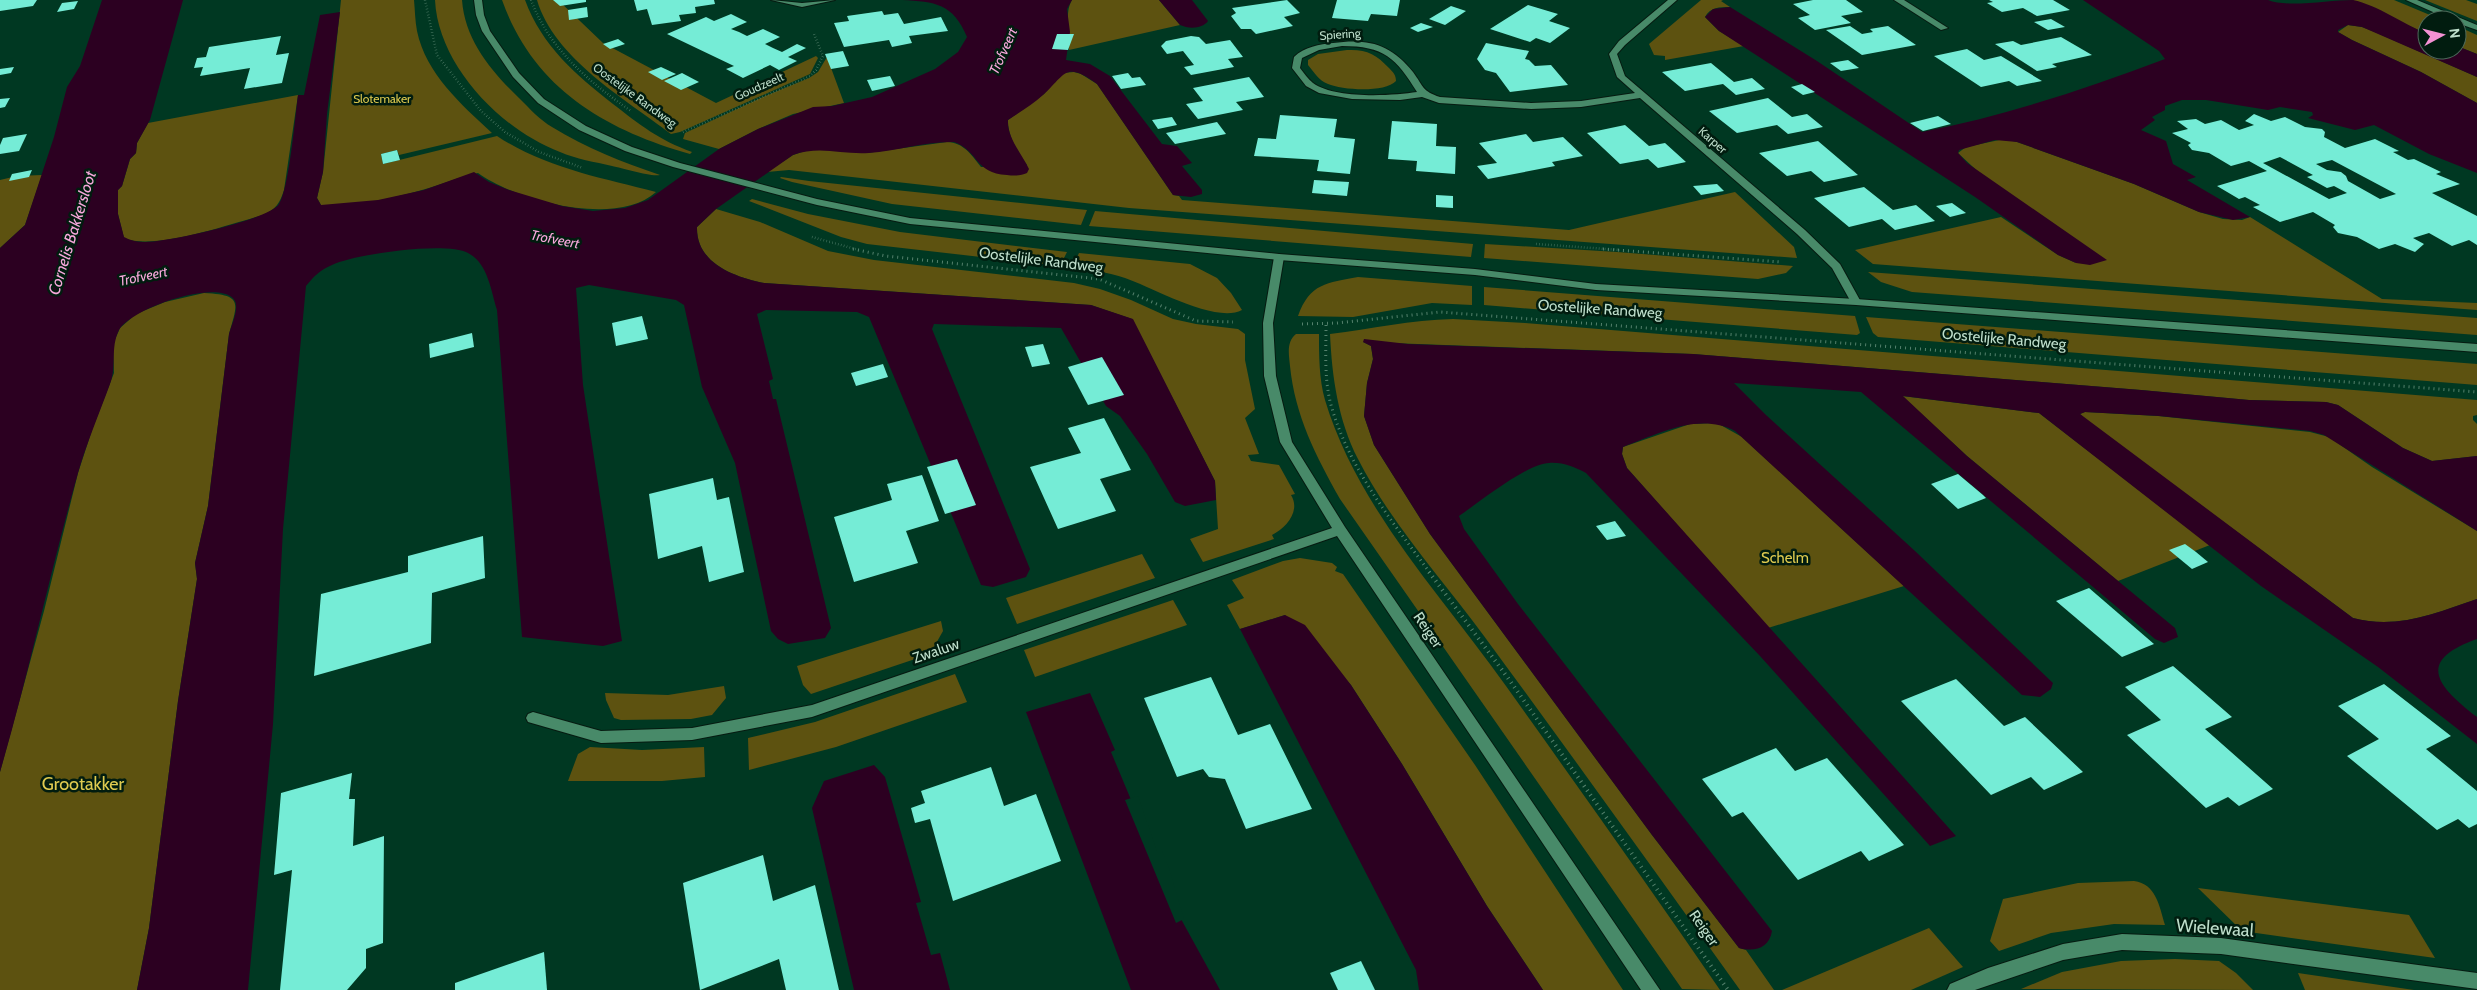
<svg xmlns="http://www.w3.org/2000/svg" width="2477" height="990" viewBox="0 0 2477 990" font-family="Cabin,sans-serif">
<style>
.green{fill:#5d5210}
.water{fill:#2c0021}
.pier{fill:#003822}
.building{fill:#75ecd6;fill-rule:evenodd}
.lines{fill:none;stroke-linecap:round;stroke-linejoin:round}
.street-casing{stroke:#061b11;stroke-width:2}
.secondary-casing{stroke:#061b11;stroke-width:2}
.path-far2{stroke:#54816d;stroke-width:2.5;stroke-dasharray:0.5 2.5;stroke-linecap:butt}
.path-far1{stroke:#54816d;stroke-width:3;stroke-dasharray:1 4;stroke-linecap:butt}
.path{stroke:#54816d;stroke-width:4;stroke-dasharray:1 4.5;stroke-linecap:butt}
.street{fill:#488a69;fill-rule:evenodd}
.secondary{fill:#488a69;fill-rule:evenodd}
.labels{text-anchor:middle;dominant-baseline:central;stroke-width:5;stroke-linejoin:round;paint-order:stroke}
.far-street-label{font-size:12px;fill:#bedecb;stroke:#011c0f}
.far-park-label{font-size:12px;fill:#dfcb50;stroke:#011c0f}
.far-water-label{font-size:14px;font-style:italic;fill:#f6a7db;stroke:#011c0f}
.street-label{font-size:15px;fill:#bedecb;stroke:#011c0f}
.park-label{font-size:15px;fill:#dfcb50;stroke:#011c0f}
.water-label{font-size:16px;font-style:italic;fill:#f6a7db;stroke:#011c0f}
.near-park-label{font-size:18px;fill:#dfcb50;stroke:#011c0f}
.near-street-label{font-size:18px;fill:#bedecb;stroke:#011c0f}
</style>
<rect width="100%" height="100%" fill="#003822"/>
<g class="green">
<path d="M341,0h73c1,10 1,21 3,31 9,43 44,73 75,102l-93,22 -2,-5 -16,4 2,10 114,-28c48,32 105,42 159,56 -40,36 -139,9 -178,-19 -20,4 -37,12 -56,17 -32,9 -68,17 -101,15l-4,-7 6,-26z"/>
<path d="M435,0h27c3,41 30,72 58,99 10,10 20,21 32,28 34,21 70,35 108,48 -10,2 -37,-7 -48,-9 -17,-4 -36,-7 -52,-14 -59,-22 -122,-87 -125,-152z"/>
<path d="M502,0h23c17,46 51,75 88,104 27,21 46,36 79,48l-2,2c-85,-24 -157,-66 -188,-154z"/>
<path d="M537,0h21l45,43 113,60 100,-47 2,2 -8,16 -130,58 -9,2c-46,-35 -117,-76 -134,-134z"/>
<path d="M1072,0h87l21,25 -111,25c1,-16 -5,-37 3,-50z"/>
<path d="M1701,0h22l-2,1 9,6c-10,0 -20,0 -25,10l14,14 25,15 -79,14v-4l-11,-1 -5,-11z"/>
<path d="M2352,0h42l48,20h-15v14z"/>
<path d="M2425,0h41l11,4v17z"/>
<path d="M2348,25l14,2 13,5 102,45v26l-56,-31 -69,-32 -14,-8z"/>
<path d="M2457,26l20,9v19l-20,-8z"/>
<path d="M1347,50c19,-1 29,4 42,18 4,4 7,7 7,13 -11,12 -54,9 -68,3 -9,-3 -14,-12 -20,-19v-5l10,-6z"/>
<path d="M827,57l17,46 -51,11 -35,15 -39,20 -36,-10 2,-6 78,-36 46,-19 9,-6z"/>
<path d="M1074,72l7,2 16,10 76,111 6,1 3,4 387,30 166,-38 59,55 3,11 -668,-50 -340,-38 -22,2 26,-17 15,-5 21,-1 38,4 80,-11c17,1 24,12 34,25l46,-2c-9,-10 -20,-31 -19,-45l36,-26 18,-21z"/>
<path d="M298,95l-14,95c-4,13 -8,19 -21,25 -33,9 -109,36 -139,23l-6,-24v-24l4,-4 8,-27 6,-6 1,-10 11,-20z"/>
<path d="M2004,139l13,3 117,42 65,28 24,7 19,1 8,-3 132,82 95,4v7l-604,-46 -18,-14 146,-33 57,38 18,8 -118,-110 8,-6z"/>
<path d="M42,175l-17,50 -25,23v-68l17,-4z"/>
<path d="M781,177l28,4 278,29 -6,15 -189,-21 -100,-22 -12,-4z"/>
<path d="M752,199l56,15 92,18 167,20 -7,14 -193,-22 -26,-7 -92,-36z"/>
<path d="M716,209l44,13 68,29 46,9 200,23 26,6 31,11 42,19 23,5 42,5 7,5v26l10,49 -10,9 14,36 -11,1 3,6 28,4 16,29 -4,1c10,16 -5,33 -19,40l2,4 -71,23 -13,-23 28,-10 -3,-48 -83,-162 -41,-14 -327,-22c-30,-6 -68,-20 -67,-56z"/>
<path d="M1095,211l378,33 -2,13 -382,-31z"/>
<path d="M1485,244l132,8 176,14 -7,7 -28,6 -274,-21z"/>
<path d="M1079,253l111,11 27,14 14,15 11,17c-27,14 -90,-23 -117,-32 -17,-6 -35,-8 -53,-10z"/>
<path d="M1868,272l609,46v17l-565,-43 -31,-10z"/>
<path d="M1358,277l114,9v19l-40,-2 -79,14 -55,-1c12,-33 29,-33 60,-39z"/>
<path d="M1484,287l371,29 5,17 -3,2 -373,-30z"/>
<path d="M204,293c39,2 34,9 25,41l-21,172 -13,57 2,16 -19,122 -29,227 -12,62h-137v-218l44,-161 34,-138 14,-43 22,-57 -1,-29 7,-16 16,-14 29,-12z"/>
<path d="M1866,317l611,47v21l-599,-48 -5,-4z"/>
<path d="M1453,319l72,4 952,77v15l-4,1v4l4,4v32l-45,5 -29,-13 -65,-43 -12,-3 -77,-2 -108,-10 -448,-36 -330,-12 8,4 2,13 -6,24 -3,33 10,29 56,89 222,301 87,113 7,2 28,40h-34c-85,-119 -170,-237 -256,-354 -42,-57 -94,-114 -126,-177 -20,-39 -26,-82 -28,-125 41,-5 81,-14 123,-15z"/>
<path d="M1296,334h23c0,21 0,45 6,66 32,107 117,196 181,286 72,101 144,202 214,304l-38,-1 -342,-490c-24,-43 -45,-83 -50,-133 -1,-11 -4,-24 6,-32z"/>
<path d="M1902,396l137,17 171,132 -92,36 -151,-125z"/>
<path d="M2085,412l73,4 152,16 19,5 43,30 105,64v68c-41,14 -80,31 -124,19l-263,-195 -10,-9z"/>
<path d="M1717,423l25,14 162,149 -136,42 -141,-160 -5,-14 1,-7 67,-23z"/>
<path d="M1142,554l13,24 -138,46 -11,-26z"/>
<path d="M1300,558l32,5 5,4 -2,4 8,3 132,191 148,225h-80l-56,-84 -85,-142 -51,-79 -66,-70 -45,14 -13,-24 17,-7 -12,-18 51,-19z"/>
<path d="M1173,600l14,25 -152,52 -11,-27z"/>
<path d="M941,621l2,10 -13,23 -119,40 -8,-9 -6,-19z"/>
<path d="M955,674l12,28 -131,45 -87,23 -1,-32 67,-16z"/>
<path d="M724,686l2,12 -14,17 -21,4 -70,1 -7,-2 -8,-18 -1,-7 63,2z"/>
<path d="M590,747l52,3 62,-3 1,30 -43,4h-94l10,-27z"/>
<path d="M2134,881c22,3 25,24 31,44l-51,-1 -63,9 -52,18 -9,-10 13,-42 75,-16z"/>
<path d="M2198,888l211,27 26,43 -193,-27z"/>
<path d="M1929,928l34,39 -52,23h-129z"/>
<path d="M2175,959l44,2 17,12 17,17 -232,-1 41,-17 59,-11z"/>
<path d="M2298,973l116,17h-109z"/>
</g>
<g class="water">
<path d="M102,0h81l-33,120 -13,23 -1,10 -6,6 -8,27 -4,4v24l6,23c7,4 14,5 22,5 21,0 123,-22 133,-38 10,-16 16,-86 19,-109h6l16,-80 20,-3 -13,102 -4,58 -6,26 4,7 57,-5 46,-10 50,-18 15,10 20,8 53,16 31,5 32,-3 23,-8 71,-51 39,-20 55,-22 19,-1 40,-9 63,-28 23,-17 9,-15c-14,-34 -32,-35 -65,-37h170l-5,9 3,23 -4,28 24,4 20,12 52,68 15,2 15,17 -10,3 20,24v4l-11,3 -18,-2 -76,-111c-32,-24 -32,-9 -54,11 -10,9 -23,17 -35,25 -1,18 14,34 21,49l-2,4c-6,3 -13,3 -20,2 -33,-2 -28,-24 -53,-33 -27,-1 -57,9 -85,11 -27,2 -49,-8 -76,2l-77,54 -19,18c-1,36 37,50 67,56l327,22 42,14 82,162 1,19 -31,6 -10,-4 -28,-48 -27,-38 -14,-10 -45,-78 -127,-4 -2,5 98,240 -4,8 -33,10 -12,-2 -112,-268 -12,-5 -91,-2 -9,4 16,65 -4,2 4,18h3l55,229 -6,10 -37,6 -10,-5 -7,-8 -36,-168 -33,-76 -18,-82 -8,-5 -87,-15 -13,3 7,97 39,256 -19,5 -81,-9 -25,-327c-6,-19 -9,-47 -29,-57 -22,-12 -113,1 -136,12 -12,5 -18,11 -26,21l-23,243 -10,195 -25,266h-111l12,-62 29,-227 19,-122 -2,-16 13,-57 21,-172c2,-8 10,-24 6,-33 -13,-24 -104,7 -116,29 -9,18 -2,36 -9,54 -11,30 -23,58 -32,89 -28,99 -49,200 -78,299v-524l25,-23 29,-88 13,-50 13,-21z"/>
<path d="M1159,0h33l16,21c-6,8 -19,8 -28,4z"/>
<path d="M2083,0h185c20,8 61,0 85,0 24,5 51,24 74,34v16h30v-4l20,8v23l-115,-50 -14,-2 -10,5v2l14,8 69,32 56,31v70l-48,-19 -55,-29 -19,5 -47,-12 5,-3 -1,-3 -32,-5 -12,3 -62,-10h-24l-17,6v4l-13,7 3,3 -14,10 25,11 7,23 23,13 -9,3 63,37 -17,3 -34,-8 -65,-28 -117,-42 -22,-2 -36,10 -1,3 9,10 140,97 -17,5 -14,-2 -18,-8 -83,-58 -256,-166 -14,-14 8,-8 17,-2 87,54 105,71c83,-16 163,-43 243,-73l-6,-8z"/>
<path d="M1364,339l44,5 285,10 448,36 108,10 77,2 12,3 65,43 29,13 45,-5v75l-153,-96 -14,-4 -151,-15 -74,-4 -5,2 273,204c44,12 83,-5 124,-19v40c-62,22 -40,47 0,78v27l-99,-77 -117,-81 -222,-173 -136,-17 64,60 208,172 3,9 -14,6 -9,-4 -294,-247 -127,-9 32,32 149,136 138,132 -2,6 -11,8 -18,-2 -287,-264c-36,-19 -77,3 -112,16l-1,7 5,14 329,368 -26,10 -170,-190 -174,-183c-12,-6 -23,-11 -37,-10 -21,0 -71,40 -90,53l5,13 54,75 254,327c-3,18 -18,21 -33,17l-87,-113 -222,-301 -56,-89 -10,-29 3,-33 6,-24 -2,-13 -8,-4z"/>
<path d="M1285,615l20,10 46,60 51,79 85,142 56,84h-124l-3,-20 -176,-341z"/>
<path d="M1090,693l25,57 -4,2 70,167 39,71h-89l-105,-278z"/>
<path d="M874,765l11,12 36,125 -5,1 15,52 9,-2 10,37h-96l-42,-182 12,-27z"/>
</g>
<path class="pier" d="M1138,796l19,55h5l7,17 15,51 -8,4 -51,-123z"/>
<g class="building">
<path d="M0,0h37l-4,6 -33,5z"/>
<path d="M553,0h33v2l-26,4z"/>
<path d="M634,0h80l1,4 -20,3 1,6 -17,2 2,6 -29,4 -5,-16 -10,2z"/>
<path d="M1287,0l13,13 -16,4 9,9 -37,8 -5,-5h-10l-10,-13 5,-3 -4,-5z"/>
<path d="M1337,0h63l-3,16 -26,-2 -3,7 -36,-3z"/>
<path d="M1813,0h33l17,12 -22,4 10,7 -36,7 -17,-12 12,-3 -17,-11z"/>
<path d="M1989,0h64l17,10 -33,6 -14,-8 -21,4 -15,-9 6,-1z"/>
<path d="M78,1l-4,8 -17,3 5,-9z"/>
<path d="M1528,5l30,9 -9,7 21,7 -20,15 -14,-5 -6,4 -40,-13z"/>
<path d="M1451,6l15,5 -21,14 -16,-6z"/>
<path d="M587,7l1,10 -19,3 -1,-10z"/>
<path d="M882,11l2,4 14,-2 6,11 37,-7 7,14 -39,5 3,7 -20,4 -3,-7 -45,7 -10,-24 15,-2 -2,-5z"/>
<path d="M731,14l16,8 -16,7 8,3 8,4 16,-7 17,8 -15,7 8,4 9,4 15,-8 9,4 -18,9 9,4 -18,9 -9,-5 -27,13 -17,-9 8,-3 -67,-32 39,-17 8,4z"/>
<path d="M2051,19l14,8 -17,3 -14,-8z"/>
<path d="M1421,23l12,4 -15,5 -8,-4z"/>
<path d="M1850,26l12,8 11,-2 -3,-3 18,-3 28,19 -54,10 -36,-25z"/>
<path d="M1057,34h17l-6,16 -16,-1z"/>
<path d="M281,36l-5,19 13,-2 -7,30 -38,6 6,-21 -50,8 3,-9 -9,1 3,-10 9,-1 3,-10z"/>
<path d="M1191,36l8,1 7,7 24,-4 13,17 -15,2 6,8 -43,8 -7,-8 10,-2 -11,-14 -16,3 -6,-8 5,-5z"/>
<path d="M2061,37l31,18 -40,9 5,3 -20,4 -42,-27 18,-3 8,4z"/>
<path d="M618,39l7,5 -15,5 -7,-5z"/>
<path d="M1486,43l43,8 -4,8 4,1 6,6 16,-1 17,20 -58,7 -14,-19 -11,-3 -8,-11z"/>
<path d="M1967,49l17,11 17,-4 41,25 -25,5 -8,-5 -28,6 -47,-31z"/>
<path d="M843,51l6,15 -18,3 -6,-15z"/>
<path d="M1848,60l11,8 -18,3 -11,-8z"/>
<path d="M1711,63l23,19 18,-4 13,11 -29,6 -13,-11 -38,7 -23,-19z"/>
<path d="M14,67l-3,6 -11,2v-6z"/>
<path d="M661,67l15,7 -14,6 -14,-8z"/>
<path d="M682,73l17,9 -18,8 -17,-9z"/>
<path d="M1128,73l4,5 8,-1 6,8 -25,4 -9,-13z"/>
<path d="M890,76l5,10 -23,5 -5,-11z"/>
<path d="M1249,77l15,20 -28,5 7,8 -45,9 -12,-15 17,-3 -10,-13z"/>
<path d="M1802,84l13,8 -12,3 -12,-8z"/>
<path d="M10,98l-5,9 -5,1v-9z"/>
<path d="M1768,98l24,19 15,-3 16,13 -35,7 -11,-9 -40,8 -28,-22z"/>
<path d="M2254,114l17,7 14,-4 20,10 17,2 3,3 -1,5 21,11 30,-9 24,12 -6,1 15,8 6,-1 27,13 -5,2 24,10 -28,9 45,23v29l-8,-5 -17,6 -23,-13 -16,5 11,6 -9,8 -20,-8 -16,5 -22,-12 -19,-4 -5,-6 2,-2 -22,-13 -33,10 -27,-15 7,-2 -15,-8 -6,2 -22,-13 50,-15 -18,-10 -18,5 -22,-13 -17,-3 -4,-5 3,-2 -19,-10 16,-4 -11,-8 19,-2 9,5 16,-4 18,10 15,-5 -9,-4zM2280,157l33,18 -6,2 20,11 7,-2 13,7 -18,6 -66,-36zM2332,160l64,34 -16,5 -32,-18 -2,-5 -5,-4 -14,-2 -11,-6z"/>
<path d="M1280,115l57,4 -3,18 21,2 -5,35 -33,-3 2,-11 -65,-4 4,-18 18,1z"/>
<path d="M1938,116l13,8 -28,7 -13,-8z"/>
<path d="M1172,117l5,8 -19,4 -6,-9z"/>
<path d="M1392,121l45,3 -1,22 20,1 -1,27 -39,-3 1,-10 -29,-2z"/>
<path d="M1217,122l9,12 -51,10 -9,-11z"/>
<path d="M1625,125l24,21 16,-3 21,19 -28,6 -10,-9 -28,5 -33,-31z"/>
<path d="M27,134l-8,17 -19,3v-9l3,-7z"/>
<path d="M1526,134l7,8 30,-5 20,19 -31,6 3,4 -67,13 -11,-13 20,-3 -18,-20z"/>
<path d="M1818,141l40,34 -34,7 -13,-11 -24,5 -28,-23z"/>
<path d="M397,150l3,10 -17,4 -2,-10z"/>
<path d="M32,170l-3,7 -20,4 3,-7z"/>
<path d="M1314,180l35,2 -2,14 -35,-3z"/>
<path d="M1717,184l7,7 -23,4 -8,-9z"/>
<path d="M1864,187l29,23 23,-5 19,16 -40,9 -13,-11 -33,8 -35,-29z"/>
<path d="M1436,195l17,1v12l-17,-1z"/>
<path d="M1952,203l14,10 -16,4 -14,-11z"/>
<path d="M642,316l6,23 -32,7 -4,-23z"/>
<path d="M472,333l2,14 -44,11 -1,-14z"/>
<path d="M1043,344l7,20 -18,3 -7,-20z"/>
<path d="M1102,357l22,38 -36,10 -20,-38z"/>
<path d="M883,364l5,13 -32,9 -5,-13z"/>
<path d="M1104,418l27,52 -31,9 16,32 -58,18 -28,-62 51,-14 -13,-25z"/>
<path d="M957,459l19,46 -31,9 -18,-47z"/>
<path d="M1958,474l25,21 3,3 -28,11 -27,-25z"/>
<path d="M922,475l17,46 -33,10 12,32 -64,19 -20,-65 58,-17 -5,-16z"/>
<path d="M713,478l4,22 12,-3 15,75 -35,10 -7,-36 -44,13 -9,-65z"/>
<path d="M1615,521l11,15 -19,4 -11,-14z"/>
<path d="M483,536l2,42 -53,15 -1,50 -117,33 7,-82 87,-22v-16z"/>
<path d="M2185,544l11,8 12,10 -16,7 -23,-19z"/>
<path d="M2089,588l65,56 -32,13 -66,-56z"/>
<path d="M2173,666l59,51 -27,12 68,60 -34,17 -11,-9 -22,11 -79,-73 34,-15 -36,-33z"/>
<path d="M1211,677l27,58 32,-11 42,85 -66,20 -21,-50 -16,-2 -6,-8 -26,8 -33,-79z"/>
<path d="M1956,679l48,47 21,-9 58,55 -39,18 -13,-13 -40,18 -90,-94z"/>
<path d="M2384,684l67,52 -25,13 51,42v33l-8,4 -11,-9 -21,11 -90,-74 32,-17 -41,-33z"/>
<path d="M1776,748l19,23 32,-13 77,87 -35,16 -8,-10 -63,29 -55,-68 -11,5 -30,-38z"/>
<path d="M991,767l13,39 32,-12 25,67 -108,40 -23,-82 -15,4 -4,-15 14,-5 -4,-12z"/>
<path d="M352,773l-3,26h6l-2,47 31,-10 -1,107 -17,6v19l-19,22h-67l12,-120 -18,5 7,-82z"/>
<path d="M763,855l10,46 42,-16 24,105h-53l-7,-31 -79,31 -17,-107z"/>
<path d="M544,952l3,38h-92v-7z"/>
<path d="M1361,961l14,29h-37l-8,-17z"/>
</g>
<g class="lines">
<defs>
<g id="street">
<path d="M771,0l31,3 33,-3 -33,7z"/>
<path d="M1668,0h9l-52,45 -8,9 8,22 180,154 35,34 21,38 -1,2h-8l-20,-36 -35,-34 -157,-136 -59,9 -50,2 -92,-6 -17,-6 -22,3 -48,-1 -33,-6 -13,-7 -14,-18 2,-11c10,-10 26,-13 39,-14 35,-5 58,1 80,29 11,15 9,19 27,25l91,6 50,-2 54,-8 -18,-16 -8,-23 10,-13zM1342,46c42,0 54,12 75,46 -26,4 -82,7 -104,-9 -5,-4 -9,-10 -13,-15l2,-10 17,-8z"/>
<path d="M1894,0h10l44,28 -7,2z"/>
<path d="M2406,0h11l60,25v5l-20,-7v-3h-6z"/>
<path d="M1279,254l5,3 -11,66 3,53 16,66 53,85 315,463h-19l-304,-454 -525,181 -120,23 -91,3 -73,-21 -2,-4 2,-4 5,-2 68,19 91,-3 120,-23 520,-177 -52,-86 -16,-66 -1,-53 11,-66z"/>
<path d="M2122,934l99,4 256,35v16l-256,-35 -99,-4 -59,10 -88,30h-28l3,-6 38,-16 75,-24z"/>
</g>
<path id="secondary" d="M474,0h8l2,15 6,16 29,42 25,26 42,27 46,21 48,16 137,36 93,19 369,36 196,15 121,15 260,15 621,45v8l-621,-47 -260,-15 -121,-15 -196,-15 -369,-36 -93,-19 -144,-38 -48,-16 -46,-21 -41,-27 -25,-26 -31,-46 -6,-16z"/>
</defs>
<use href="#street" class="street-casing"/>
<use href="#secondary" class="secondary-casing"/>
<g class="path-far2">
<path d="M425,0l12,55 44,56 24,21 34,20 44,16"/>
<path d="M531,0c19,50 57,81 100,111"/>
<path d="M683,132l127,-56 6,-6 7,-14 -9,-22"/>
<path d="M812,237l47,13"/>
<path d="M1536,244l84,6"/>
</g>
<g class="path-far1">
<path d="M853,249l33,7 213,23 97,42 37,1"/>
<path d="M1603,249l178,13"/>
<path d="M1302,324l35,-1 103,-11 1037,80"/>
<path d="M1326,325c0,27 -2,54 5,80 18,64 61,116 99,168"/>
</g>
<path class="path" d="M1429,572l79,106 220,312"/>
<use href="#street" class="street"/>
<use href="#secondary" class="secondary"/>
</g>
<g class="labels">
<g class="far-street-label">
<text transform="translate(1340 34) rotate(-4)">Spiering</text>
<text transform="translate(759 86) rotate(-24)">Goudzeelt</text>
<text transform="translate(635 95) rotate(36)">Oostelijke Randweg</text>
<text transform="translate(1713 140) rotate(41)">Karper</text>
</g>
<g class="far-park-label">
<text x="382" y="98">Slotemaker</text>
</g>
<g class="far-water-label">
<text transform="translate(1003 51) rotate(-66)">Trofveert</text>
<text transform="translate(555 239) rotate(11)">Trofveert</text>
<text transform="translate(143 276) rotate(-12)">Trofveert</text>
</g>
<g class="street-label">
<text transform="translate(1041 260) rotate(7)">Oostelijke Randweg</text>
<text transform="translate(1600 309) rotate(4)">Oostelijke Randweg</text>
<text transform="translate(2004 339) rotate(5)">Oostelijke Randweg</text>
<text transform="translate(1428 630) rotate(56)">Reiger</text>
<text transform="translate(936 651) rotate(-19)">Zwaluw</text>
<text transform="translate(1704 928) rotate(55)">Reiger</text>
</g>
<g class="park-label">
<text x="1785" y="558">Schelm</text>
</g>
<g class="water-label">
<text transform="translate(72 233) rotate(-73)">Cornelis Bakkersloot</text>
</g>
<g class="near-park-label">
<text x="83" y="784">Grootakker</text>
</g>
<g class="near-street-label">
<text transform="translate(2215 928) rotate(4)">Wielewaal</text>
</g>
</g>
<g transform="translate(2442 35) rotate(83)"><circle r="24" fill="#011c0f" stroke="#4d6a5a"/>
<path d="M0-4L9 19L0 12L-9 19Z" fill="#f491d4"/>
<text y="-8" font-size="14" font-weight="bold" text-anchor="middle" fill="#bedecb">N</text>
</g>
</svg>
